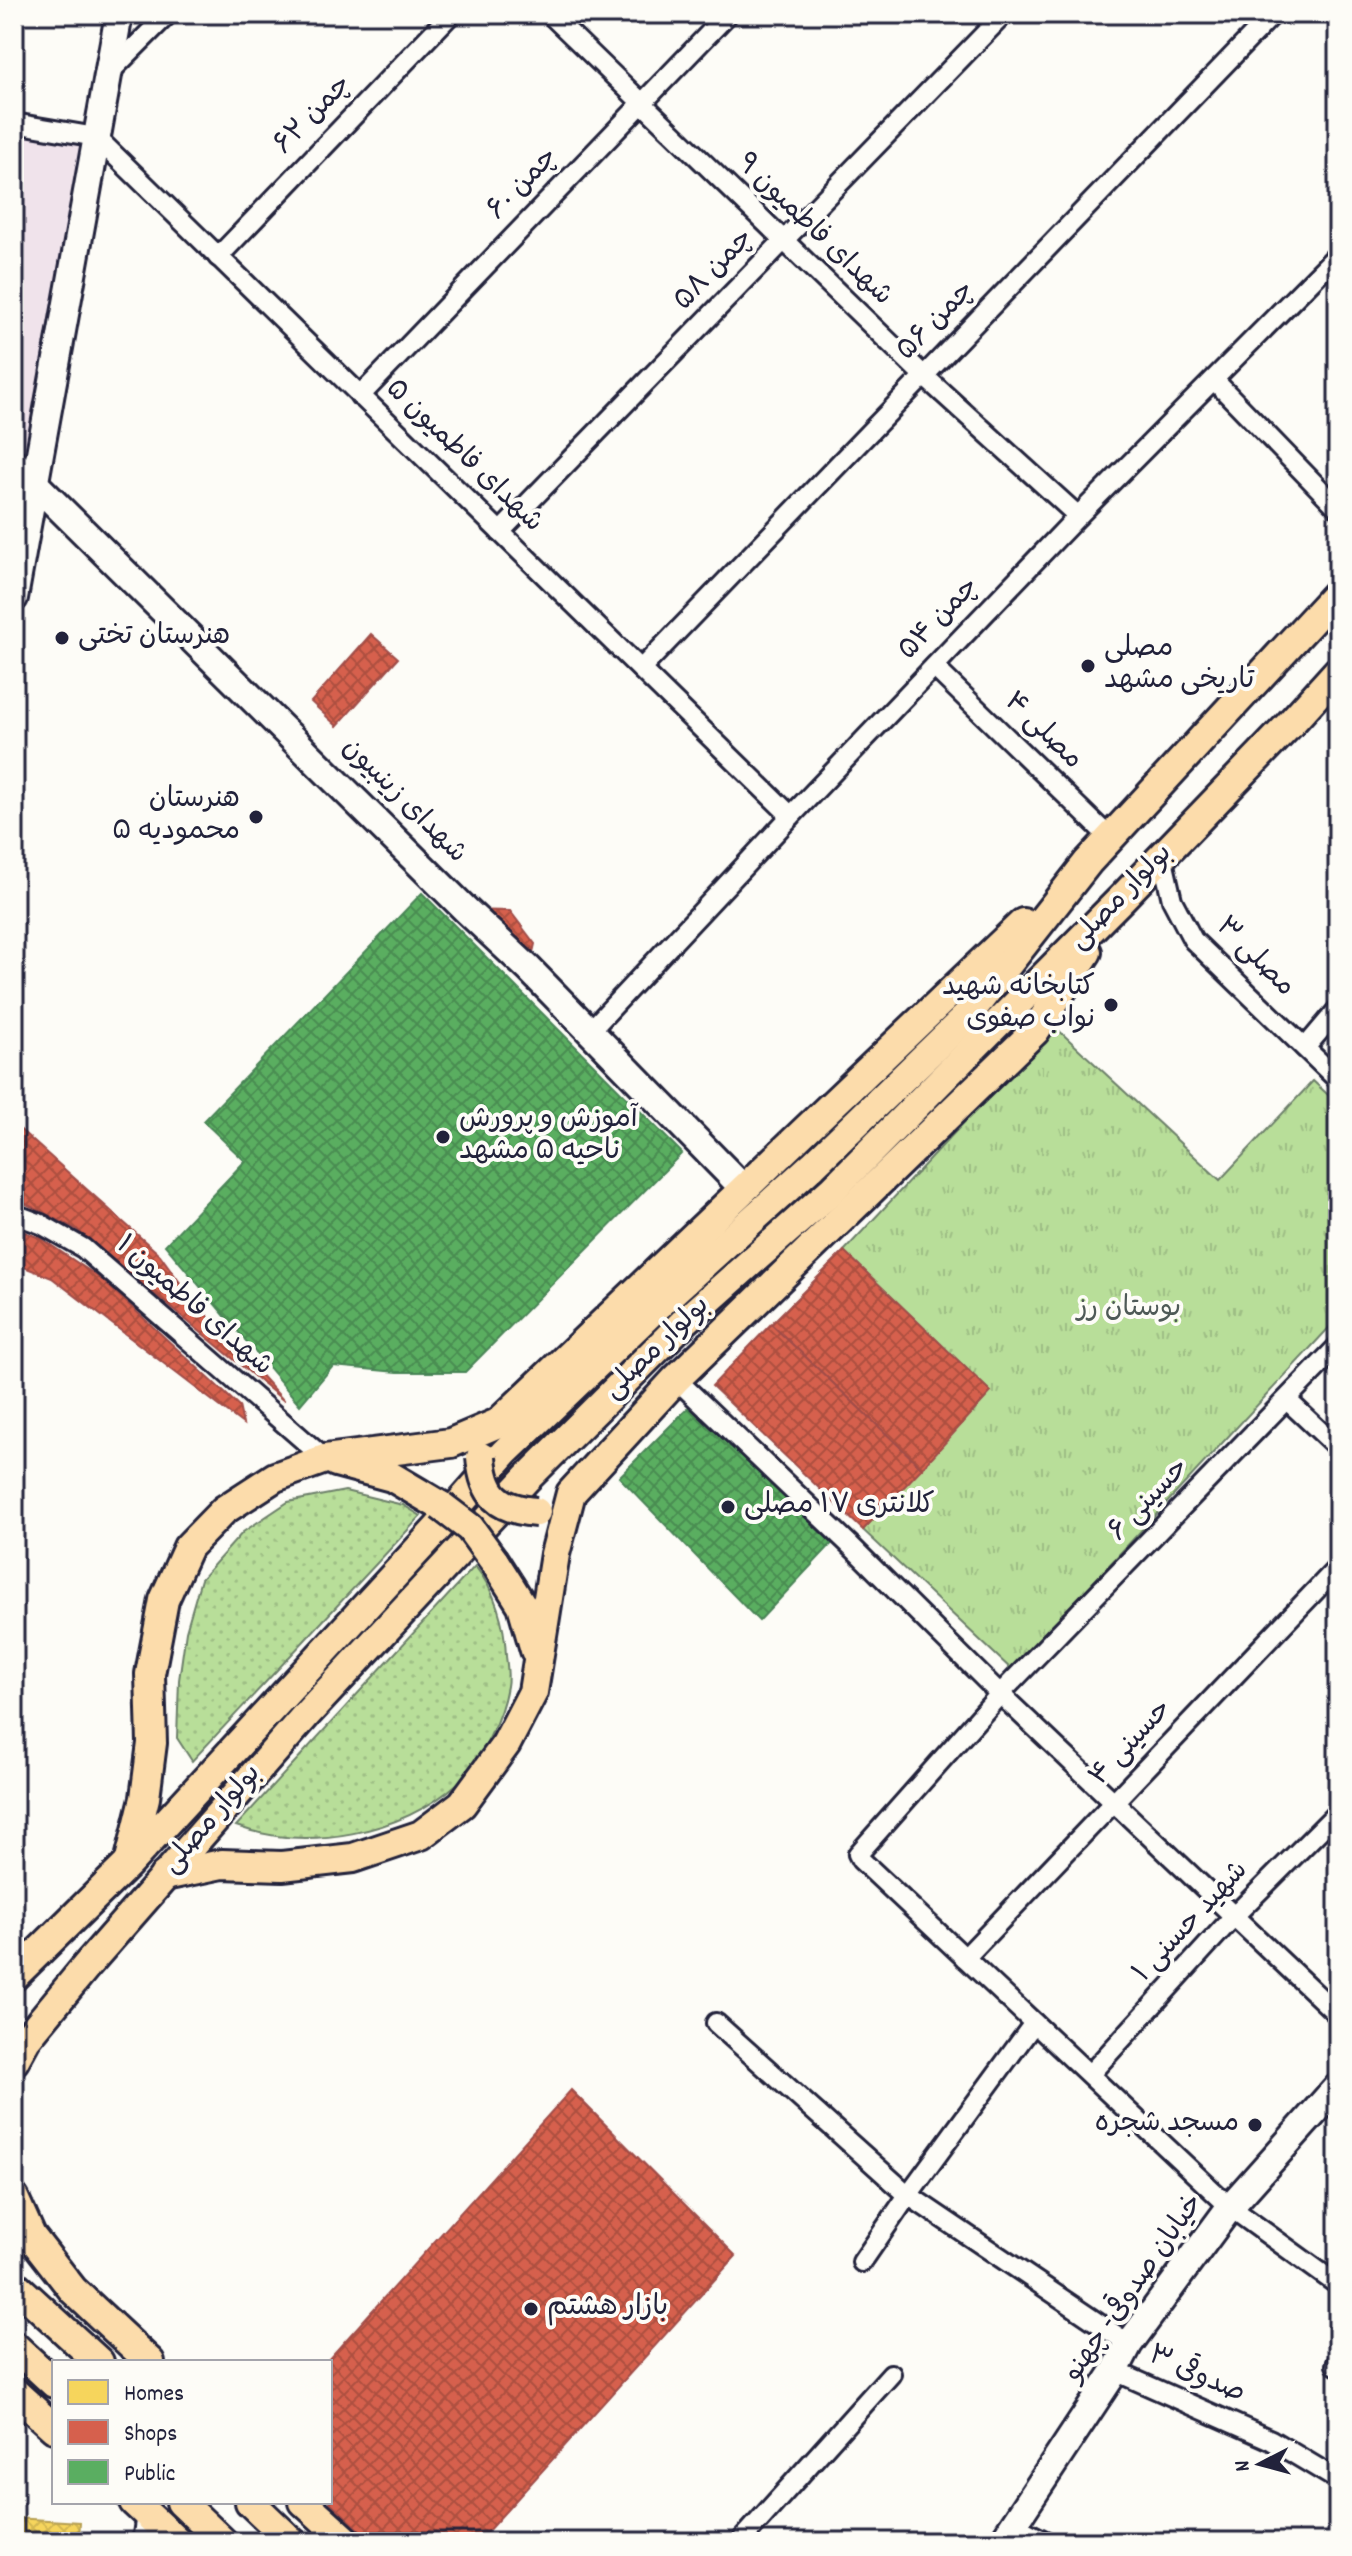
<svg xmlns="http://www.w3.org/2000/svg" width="1352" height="2556" viewBox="0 0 1352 2556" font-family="Dekko,'Playpen Sans Arabic',sans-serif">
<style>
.built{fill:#f0e3eb}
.grass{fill:url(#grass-dots);stroke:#6d806a;stroke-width:2}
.park{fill:url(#park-tufts);stroke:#6d806a;stroke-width:2}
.homes{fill:url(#homes-cross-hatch);stroke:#b69f52;stroke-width:2}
.shops{fill:url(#shops-cross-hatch);stroke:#a04d48;stroke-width:2}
.public{fill:url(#public-cross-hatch);stroke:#498456;stroke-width:2}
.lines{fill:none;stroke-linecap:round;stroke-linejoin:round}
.street-casing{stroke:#22223b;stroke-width:24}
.secondary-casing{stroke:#22223b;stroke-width:32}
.primary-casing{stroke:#22223b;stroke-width:34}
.street{stroke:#fdfcf7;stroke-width:18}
.secondary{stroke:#fdfcf7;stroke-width:26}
.primary{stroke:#fcdcab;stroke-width:28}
.primary-bridge-casing{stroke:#22223b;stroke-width:34;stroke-linecap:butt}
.primary-bridge{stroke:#fcdcab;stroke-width:28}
.poi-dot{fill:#22223b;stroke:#fdfcf7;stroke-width:3}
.labels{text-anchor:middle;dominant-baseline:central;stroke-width:8;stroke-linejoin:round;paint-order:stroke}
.street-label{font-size:28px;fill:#22223b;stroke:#fdfcf7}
.poi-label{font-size:28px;fill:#22223b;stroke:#fdfcf7;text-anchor:start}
.park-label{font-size:28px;fill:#4f5a57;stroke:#fdfcf7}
</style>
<defs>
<pattern id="grass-dots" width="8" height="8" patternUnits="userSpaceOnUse" patternTransform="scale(2)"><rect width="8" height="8" fill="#b8de99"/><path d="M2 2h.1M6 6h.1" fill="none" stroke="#9ebe85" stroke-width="1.8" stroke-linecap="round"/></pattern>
<pattern id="park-tufts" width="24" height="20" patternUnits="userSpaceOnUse" patternTransform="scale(2)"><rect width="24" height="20" fill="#b8de99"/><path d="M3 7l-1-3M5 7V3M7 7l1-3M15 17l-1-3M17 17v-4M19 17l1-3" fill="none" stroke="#9ebe85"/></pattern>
<pattern id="homes-cross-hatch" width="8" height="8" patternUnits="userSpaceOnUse" patternTransform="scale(2)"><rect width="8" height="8" fill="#f6d55c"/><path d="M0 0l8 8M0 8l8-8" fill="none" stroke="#d3b751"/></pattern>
<pattern id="shops-cross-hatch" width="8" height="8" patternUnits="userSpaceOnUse" patternTransform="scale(2)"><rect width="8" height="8" fill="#d6604d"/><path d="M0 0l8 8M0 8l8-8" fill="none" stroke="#ad4f41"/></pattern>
<pattern id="public-cross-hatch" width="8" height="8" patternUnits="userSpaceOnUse" patternTransform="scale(2)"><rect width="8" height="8" fill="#5aae61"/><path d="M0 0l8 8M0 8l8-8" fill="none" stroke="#4a8d51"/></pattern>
</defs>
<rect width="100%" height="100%" fill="#fdfcf7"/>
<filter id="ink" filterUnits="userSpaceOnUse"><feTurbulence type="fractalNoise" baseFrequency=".0125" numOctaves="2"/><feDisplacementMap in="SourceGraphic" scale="16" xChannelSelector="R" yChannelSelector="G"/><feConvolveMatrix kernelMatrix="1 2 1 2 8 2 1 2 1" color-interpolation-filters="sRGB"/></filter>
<g filter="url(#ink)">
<path class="built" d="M14,128l73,13 -54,344 -19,-19z"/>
<g class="grass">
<path d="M345,1491l58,14 18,11 -229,245 -15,-23 2,-58 7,-49 15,-52 42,-47 45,-30z"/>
<path d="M475,1566c20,24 30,58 31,90 1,9 3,21 1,30 -5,30 -26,77 -49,97 -57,51 -151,69 -222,43z"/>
</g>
<path class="park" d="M1054,1026l166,154 93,-99 25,23v214l-326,352 -149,-140 128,-138 -147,-141z"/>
<path class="homes" d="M14,2518l66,4 -1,20h-65z"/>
<g class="shops">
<path d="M371,634l27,24 -61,68 -26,-24z"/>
<path d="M466,910l44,1 25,33 -6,25z"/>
<path d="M14,1124l146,131 29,40 95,106 -208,-172 -62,-31z"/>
<path d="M14,1228l26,10 60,40 139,128 4,18 -191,-146 -38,-15z"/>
<path d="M844,1251l147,141 -69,76 -151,-144z"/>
<path d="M771,1324l151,144 -59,62 -151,-144z"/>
<path d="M571,2090l165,166 -258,286h-105l-43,-40v-140h-4z"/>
</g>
<g class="public">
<path d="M422,893l260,260 -217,219h-68l-64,-6 -33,39 -135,-160 80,-84 -42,-40z"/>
<path d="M1338,1025v32l-6,-6 -1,-18z"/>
<path d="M697,1399l141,138 -79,84 -140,-144z"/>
</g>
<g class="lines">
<defs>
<g id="street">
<path d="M550,14l374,362 154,140"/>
<path d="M108,74l60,-60"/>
<path d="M14,123l82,14 695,679"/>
<path d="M218,257l233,-243"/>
<path d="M1214,380l124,128"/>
<path d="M360,396l368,-382"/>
<path d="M500,532l504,-518"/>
<path d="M934,667l176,171"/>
<path d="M641,669l632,-655"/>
<path d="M1162,856l10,44 21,40 145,140"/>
<path d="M589,1032l202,-216 287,-300 260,-262"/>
<path d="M1305,1048l33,-39"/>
<path d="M14,1214l27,10 42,24 242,211"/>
<path d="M1338,1346l-338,348 -142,160 3,6 369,347 108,78"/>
<path d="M676,1379l173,165 151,150 338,321"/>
<path d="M1288,1401l50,47"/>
<path d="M965,1958l373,-391"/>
<path d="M716,2023l192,172 221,149"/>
<path d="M1090,2074l144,-158 104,-104"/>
<path d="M862,2262l46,-67 126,-172"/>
<path d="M1338,2361l-2,4 2,1"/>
<path d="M1115,2371l156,69 67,40"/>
<path d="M1013,2525l34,17"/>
<path d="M142,2542l4,-28"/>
<path d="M740,2542l151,-168"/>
</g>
<g id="secondary">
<path d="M14,463l452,447 63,59 215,220"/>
<path d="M14,598l105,-584"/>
<path d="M1002,2542l113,-171 14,-27 101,-137 108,-121"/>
</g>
<g id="primary">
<path d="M336,1462l56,15 49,29"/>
<path d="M494,1561l28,44 13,45"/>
<path d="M130,1859l15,-61 7,-55 -2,-69 14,-74 24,-53 36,-37 51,-33 50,-18 126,-16 47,-20 525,-500"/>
<path d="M164,1876l58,-12 60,2 71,-8 68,-23 41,-31 44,-60 27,-52 22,-138 16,-61 105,-114 359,-348 52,-79"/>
<path d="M14,1976l115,-113 308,-334 68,-77 163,-156 145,-131 154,-149 121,-154 250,-270"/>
<path d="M14,2061l12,-22 62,-75 218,-249 221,-237 159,-158 145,-129 292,-294 166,-172 49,-54"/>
<path d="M14,2198l17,38 42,54 77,72"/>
<path d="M14,2284l85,78"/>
<path d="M14,2346l40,37"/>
<path d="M14,2392l40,36"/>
<path d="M134,2502l43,40"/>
<path d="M181,2502l42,40"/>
<path d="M250,2502l42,40"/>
<path d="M304,2502l44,40"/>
</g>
</defs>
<use href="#street" class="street-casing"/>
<use href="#secondary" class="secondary-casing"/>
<use href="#primary" class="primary-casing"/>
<use href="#street" class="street"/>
<use href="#secondary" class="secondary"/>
<use href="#primary" class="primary"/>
<defs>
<g id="primary-bridge">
<path d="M481,1457c3,38 17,52 55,55"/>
<path d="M441,1506l29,22 24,33"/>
</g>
</defs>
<use href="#primary-bridge" class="primary-bridge-casing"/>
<use href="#primary-bridge" class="primary-bridge"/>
</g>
</g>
<g class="poi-dot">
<circle cx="62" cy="638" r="8"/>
<circle cx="1088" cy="666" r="8"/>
<circle cx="256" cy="817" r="8"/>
<circle cx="1111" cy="1005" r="8"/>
<circle cx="443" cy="1137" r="8"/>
<circle cx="728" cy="1507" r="8"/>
<circle cx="1255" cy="2125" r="8"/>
<circle cx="531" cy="2309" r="8"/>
</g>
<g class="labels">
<g class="street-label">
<text transform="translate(314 116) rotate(-46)">چمن ۶۲</text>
<text transform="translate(524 185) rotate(-46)">چمن ۶۰</text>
<text transform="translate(813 231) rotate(44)">شهدای فاطمیون ۹</text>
<text transform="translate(715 271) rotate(-46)">چمن ۵۸</text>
<text transform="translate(937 322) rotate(-46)">چمن ۵۶</text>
<text transform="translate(463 457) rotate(44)">شهدای فاطمیون ۵</text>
<text transform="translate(940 620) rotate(-46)">چمن ۵۴</text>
<text transform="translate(1042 732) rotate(44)">مصلی ۴</text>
<text transform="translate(403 802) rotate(45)">شهدای زینبیون</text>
<text transform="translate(1122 898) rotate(-46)">بولوار مصلی</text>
<text transform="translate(1254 958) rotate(45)">مصلی ۳</text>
<text transform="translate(193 1307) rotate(41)">شهدای فاطمیون ۱</text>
<text transform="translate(658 1349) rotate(-44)">بولوار مصلی</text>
<text transform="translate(1150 1501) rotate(-46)">حسینی ۶</text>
<text transform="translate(1132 1744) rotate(-47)">حسینی ۴</text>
<text transform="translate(213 1820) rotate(-49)">بولوار مصلی</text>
<text transform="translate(1192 1923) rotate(-47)">شهید حسنی ۱</text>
<text transform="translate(1135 2289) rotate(-55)">خیابان صدوقی- چهنو</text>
<text transform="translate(1196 2376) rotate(24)">صدوقی ۳</text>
</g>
<g class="poi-label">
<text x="78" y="638">هنرستان تختی</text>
<text x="1104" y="650">مصلی<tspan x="1104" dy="32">تاریخی مشهد</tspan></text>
<text x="240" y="801" text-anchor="end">هنرستان<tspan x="240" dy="32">محمودیه ۵</tspan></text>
<text x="1095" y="989" text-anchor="end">کتابخانه شهید<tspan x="1095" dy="32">نواب صفوی</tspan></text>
<text x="459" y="1121">آموزش و پرورش<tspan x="459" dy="32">ناحیه ۵ مشهد</tspan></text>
<text x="744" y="1507">کلانتری ۱۷ مصلی</text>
<text x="1239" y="2125" text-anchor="end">مسجد شجره</text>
<text x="547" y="2309">بازار هشتم</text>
</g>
<g class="park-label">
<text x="1129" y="1310">بوستان رز</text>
</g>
</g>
<rect width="1352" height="2556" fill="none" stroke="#fdfcf7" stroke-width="48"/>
<rect x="24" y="24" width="1304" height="2508" fill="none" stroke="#22223b" stroke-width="3" filter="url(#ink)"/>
<rect x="52" y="2360" width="280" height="144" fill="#fdfcf7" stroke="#a5a5ac" stroke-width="2"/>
<rect x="68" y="2380" width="40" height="24" fill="#f6d55c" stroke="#a5a5ac" stroke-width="2"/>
<text x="124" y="2400" font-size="24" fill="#22223b">Homes</text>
<rect x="68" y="2420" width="40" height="24" fill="#d6604d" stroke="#a5a5ac" stroke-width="2"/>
<text x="124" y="2440" font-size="24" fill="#22223b">Shops</text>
<rect x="68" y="2460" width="40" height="24" fill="#5aae61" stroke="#a5a5ac" stroke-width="2"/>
<text x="124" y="2480" font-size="24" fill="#22223b">Public</text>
<g transform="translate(1260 2464) rotate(264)" stroke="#fdfcf7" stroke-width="6" paint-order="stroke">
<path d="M0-6L14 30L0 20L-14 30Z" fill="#22223b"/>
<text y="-12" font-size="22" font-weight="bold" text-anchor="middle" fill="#22223b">N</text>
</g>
</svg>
